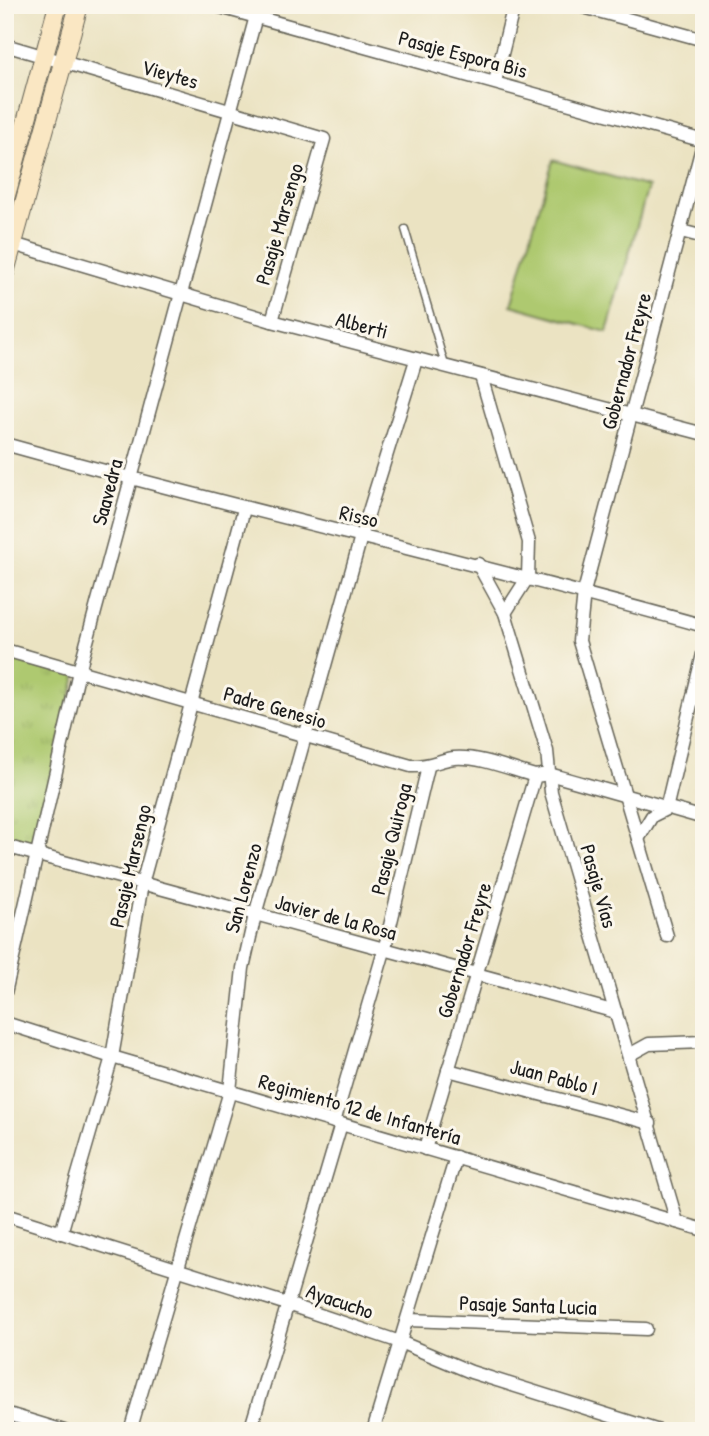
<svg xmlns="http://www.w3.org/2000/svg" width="709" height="1436" viewBox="0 0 709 1436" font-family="'Patrick Hand',sans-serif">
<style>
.grass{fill:url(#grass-tufts);stroke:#657246;stroke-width:2}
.pitch{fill:#aec96f;stroke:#657246;stroke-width:2}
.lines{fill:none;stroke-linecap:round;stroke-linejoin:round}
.lane-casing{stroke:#646256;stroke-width:9}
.street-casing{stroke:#646256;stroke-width:15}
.secondary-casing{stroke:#646256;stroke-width:20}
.lane{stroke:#fff;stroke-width:6}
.street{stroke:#fff;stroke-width:12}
.secondary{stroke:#fae7c3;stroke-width:18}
.labels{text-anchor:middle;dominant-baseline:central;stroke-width:6;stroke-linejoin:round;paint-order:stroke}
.street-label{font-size:21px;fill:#1c1c1c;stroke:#fbf7ec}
</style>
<defs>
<pattern id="grass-tufts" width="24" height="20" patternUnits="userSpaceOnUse" patternTransform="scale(1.75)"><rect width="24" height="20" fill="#aec96f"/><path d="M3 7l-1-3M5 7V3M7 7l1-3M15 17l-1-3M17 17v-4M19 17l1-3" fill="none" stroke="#95ac60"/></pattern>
</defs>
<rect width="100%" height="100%" fill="#fbf7ec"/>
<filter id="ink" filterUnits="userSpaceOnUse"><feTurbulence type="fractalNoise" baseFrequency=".0143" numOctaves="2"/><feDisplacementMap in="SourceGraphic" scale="14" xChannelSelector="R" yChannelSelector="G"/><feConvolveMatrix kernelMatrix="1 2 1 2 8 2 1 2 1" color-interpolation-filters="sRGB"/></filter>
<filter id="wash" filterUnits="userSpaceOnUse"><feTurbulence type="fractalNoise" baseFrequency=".00686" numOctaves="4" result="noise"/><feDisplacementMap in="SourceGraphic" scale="28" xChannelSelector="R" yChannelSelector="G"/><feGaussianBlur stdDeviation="1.57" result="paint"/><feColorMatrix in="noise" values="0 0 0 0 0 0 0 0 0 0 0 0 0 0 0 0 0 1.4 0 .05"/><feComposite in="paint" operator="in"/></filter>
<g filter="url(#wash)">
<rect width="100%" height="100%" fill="#ebe3c2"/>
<path class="grass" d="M5,652l72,20 -44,179 -28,-7z"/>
<path class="pitch" d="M553,160l95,27 -41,145 -96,-27z"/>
</g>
<g filter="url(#ink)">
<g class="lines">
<defs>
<path id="lane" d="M405,229l40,136"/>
<g id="street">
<path d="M213,5l491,136"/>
<path d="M576,5l128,35"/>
<path d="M5,45l319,94 -52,182"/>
<path d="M495,82l19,-77"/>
<path d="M681,231l23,6"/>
<path d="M13,244l259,77 432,113"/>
<path d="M481,376l48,166 -1,35 -23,36"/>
<path d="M5,444c232,65 467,117 699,182"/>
<path d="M478,564l27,49 42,138 4,41 126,430"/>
<path d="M5,650l406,116c19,1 27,-6 43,-8 26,-2 56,11 81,18"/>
<path d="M638,839l14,-23 14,-7 38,-159"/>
<path d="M5,846l611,166"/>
<path d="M667,936l-88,-295 5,-49 120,-452"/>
<path d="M5,993l74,-322 180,-666"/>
<path d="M5,1023l107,34 592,173"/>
<path d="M629,1055l20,-11 55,-2"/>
<path d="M448,1070l202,53"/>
<path d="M334,1122l50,-171 44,-184"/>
<path d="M425,1149l110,-373 14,-2 155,44"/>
<path d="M5,1215l282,89 113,38 71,30 188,59"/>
<path d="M61,1233l51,-176 30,-173 102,-375"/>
<path d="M409,1320l237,9"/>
<path d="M5,1413l59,18"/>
<path d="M130,1431l100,-340 13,-123 12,-53 106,-378 55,-177"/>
<path d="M250,1431l91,-307"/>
<path d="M373,1431l83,-274"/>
</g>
<g id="secondary">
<path d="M5,199l53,-194"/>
<path d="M5,272l74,-267"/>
</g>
</defs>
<use href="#lane" class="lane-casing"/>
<use href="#street" class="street-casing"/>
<use href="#secondary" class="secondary-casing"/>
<use href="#lane" class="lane"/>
<use href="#street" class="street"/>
<use href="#secondary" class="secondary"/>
</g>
</g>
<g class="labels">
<g class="street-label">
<text transform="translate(463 54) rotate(15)">Pasaje Espora Bis</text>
<text transform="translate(170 74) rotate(16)">Vieytes</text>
<text transform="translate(279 224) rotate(-74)">Pasaje Marsengo</text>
<text transform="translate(362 325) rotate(15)">Alberti</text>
<text transform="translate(626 361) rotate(-75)">Gobernador Freyre</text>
<text transform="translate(107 492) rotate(-75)">Saavedra</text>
<text transform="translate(359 516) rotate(13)">Risso</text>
<text transform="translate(275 707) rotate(16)">Padre Genesio</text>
<text transform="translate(391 839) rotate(-76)">Pasaje Quiroga</text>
<text transform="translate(130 866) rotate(-77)">Pasaje Marsengo</text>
<text transform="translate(599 886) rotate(74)">Pasaje Vías</text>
<text transform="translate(243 888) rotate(-75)">San Lorenzo</text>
<text transform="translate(336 917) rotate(15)">Javier de la Rosa</text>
<text transform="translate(464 950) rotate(-73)">Gobernador Freyre</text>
<text transform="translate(554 1077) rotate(15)">Juan Pablo I</text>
<text transform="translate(360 1109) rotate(16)">Regimiento 12 de Infantería</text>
<text transform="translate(340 1301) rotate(19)">Ayacucho</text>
<text transform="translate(528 1305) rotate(2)">Pasaje Santa Lucia</text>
</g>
</g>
<rect width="709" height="1436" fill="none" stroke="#fbf7ec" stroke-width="28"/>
</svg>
